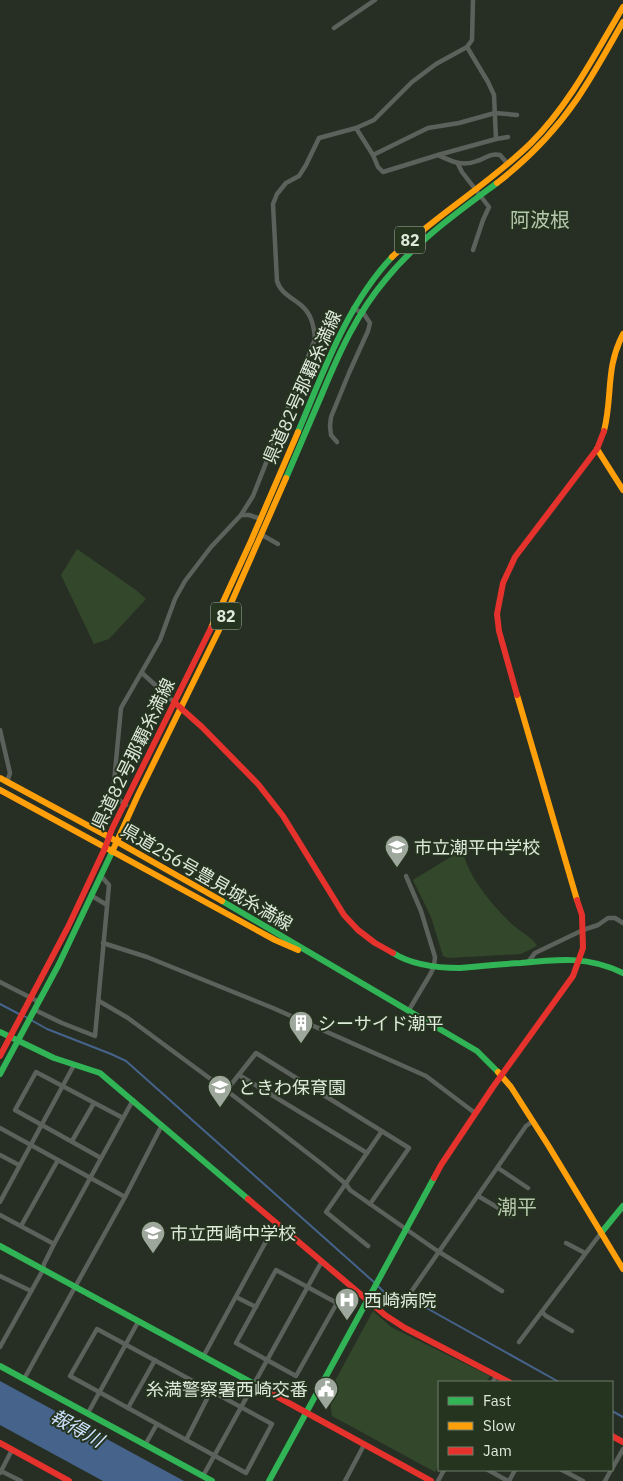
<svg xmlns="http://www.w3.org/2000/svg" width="623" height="1481" viewBox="0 0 623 1481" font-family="'IBM Plex Sans','Noto Sans JP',sans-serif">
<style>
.green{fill:#33472b}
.water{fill:#45638b}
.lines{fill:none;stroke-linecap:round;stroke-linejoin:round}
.stream{stroke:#45638b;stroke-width:2}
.street{stroke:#5d615c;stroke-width:4.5}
.fast{stroke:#30b455;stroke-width:6}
.slow{stroke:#ff9f0a;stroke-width:6}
.jam{stroke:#e5322d;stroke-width:6}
.labels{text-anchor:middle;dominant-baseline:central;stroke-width:4;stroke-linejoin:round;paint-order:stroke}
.shield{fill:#25341f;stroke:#a6b2a3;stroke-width:1}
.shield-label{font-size:16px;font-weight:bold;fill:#dee8db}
.street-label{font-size:18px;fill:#dee8db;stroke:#25341f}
.poi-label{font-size:18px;fill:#dee8db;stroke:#25341f;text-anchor:start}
.water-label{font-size:19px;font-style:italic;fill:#cee2fe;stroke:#25341f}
.quarter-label{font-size:20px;fill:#b5c7ad;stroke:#25341f}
</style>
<rect width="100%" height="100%" fill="#272f24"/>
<g class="green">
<path d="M77,549l59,41 10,9 -37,40 -15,5 -33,-69z"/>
<path d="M462,850c8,30 30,55 52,76 7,6 19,12 23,20l-16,8 -73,4 -5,-2 -12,-39 -18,-37z"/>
<path d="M373,1311l18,16 99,49 -4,6h-47v83l-4,7 -103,-56 -3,-24z"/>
</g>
<path class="water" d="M0,1381l184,100h-81l-103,-56z"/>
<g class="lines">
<g class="stream">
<path d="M0,1004l19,10"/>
<path d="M24,1016l23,13 64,25 15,7 249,222"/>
<path d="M378,1286l13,13 23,2 145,81"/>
<path d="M612,1411l11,6"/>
</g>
<g class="street">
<path d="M334,28l41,-28"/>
<path d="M467,47l21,35 6,13 2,44"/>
<path d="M356,128l17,27 5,12 5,5 55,-17c13,6 24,12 39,6 9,-3 13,-8 23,-6l8,9"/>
<path d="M373,155l55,-27 31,-5 36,-10 22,2"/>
<path d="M438,155l58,-16 12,-2"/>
<path d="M458,164l4,8 27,35 -6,13 -10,30"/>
<path d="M337,442l-6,-7 -1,-9 1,-9 18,-44 19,-42 2,-8 -6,-9 -11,-6"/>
<path d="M241,515h8l12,4"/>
<path d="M262,535l16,9"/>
<path d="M142,673l32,29"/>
<path d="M0,730l10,43 -3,9"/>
<path d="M126,805l-11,-8 -2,-4 8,-85 39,-68 15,-41 10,-18 26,-34 30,-32 12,-19 62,-157c-1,-12 -3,-24 -13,-33 -9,-8 -21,-12 -25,-25l-4,-77 4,-10 9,-11 13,-7 7,-11 13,-27 37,-10 18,-8 38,-38 24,-18 31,-17 5,-7 1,-40"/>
<path d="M406,876l15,35 14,46 -1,9 -3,7 -22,37"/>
<path d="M92,896l15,9"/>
<path d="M103,943l44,14 126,51 153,68 49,37"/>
<path d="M528,962l7,-9 48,-23 15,-5 10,-7h7l8,5"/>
<path d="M0,982l39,20"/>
<path d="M99,1001l29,17 107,79 88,68 23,19 4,6 86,60 66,41"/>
<path d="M35,1010l27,13 33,13 14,-151 -8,-9"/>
<path d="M239,1075l128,78 -41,59 42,34"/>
<path d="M226,1091l30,-38 153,95 -39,56"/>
<path d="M0,1128l125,69"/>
<path d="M72,1141l22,-38"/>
<path d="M367,1153l15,-22"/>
<path d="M0,1155l19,10"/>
<path d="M101,1158l-86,-48 21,-38 87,46"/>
<path d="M498,1168l30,20"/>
<path d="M478,1196l34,20"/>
<path d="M0,1202l74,-137"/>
<path d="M0,1215l54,29"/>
<path d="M21,1226l37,-66"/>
<path d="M566,1243l19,10"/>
<path d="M276,1270l61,33 -41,73 -60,-33z"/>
<path d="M0,1276l31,15"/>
<path d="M411,1292l115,-166 7,-5"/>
<path d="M236,1297l20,10"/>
<path d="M542,1312l4,4 26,15"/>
<path d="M97,1329l175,95 -26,49 -176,-97z"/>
<path d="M519,1342l82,-109"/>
<path d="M0,1347l43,-77 1,-6 10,-20 79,-144"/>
<path d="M203,1357l73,-134"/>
<path d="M24,1379l101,-182 37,-72"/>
<path d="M493,1382l3,-6"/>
<path d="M128,1408l27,-48"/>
<path d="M88,1413l50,-91"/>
<path d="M186,1440l25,-49"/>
<path d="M145,1445l12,-21"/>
<path d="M612,1469l11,-20"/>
<path d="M488,1470l20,11"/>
<path d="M562,1470l21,11"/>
<path d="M1,1471l20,10"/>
<path d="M0,1473l12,-23"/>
<path d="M203,1476l119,-215"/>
<path d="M345,1481l19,-36"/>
<path d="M438,1481l6,-11"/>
<path d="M509,1481l6,-11"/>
<path d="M605,1481l6,-11"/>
</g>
<g class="fast">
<path d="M298,432c26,-61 48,-126 94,-175"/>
<path d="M286,478c12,-28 24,-56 36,-84 17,-41 35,-81 64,-115 31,-38 72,-67 111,-96"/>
<path d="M222,901l255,150 21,21"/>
<path d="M393,953c19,12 44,15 67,15 20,-2 41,-4 61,-5 38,-4 67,-7 102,10"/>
<path d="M0,1032l54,26 46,15 148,126"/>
<path d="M0,1074l59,-110 53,-112"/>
<path d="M601,1233l22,-27"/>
<path d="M0,1246l256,139"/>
<path d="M0,1366l212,115"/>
<path d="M269,1481l165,-303"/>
</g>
<g class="slow">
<path d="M497,183c31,-24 58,-52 80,-84 17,-25 31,-51 46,-77"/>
<path d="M392,257c44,-42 96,-72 139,-114 39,-39 64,-89 92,-136"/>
<path d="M604,431c9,-36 1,-62 19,-97"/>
<path d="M597,449l26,41"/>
<path d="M211,628l40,-87 47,-109"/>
<path d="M517,695l60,205"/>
<path d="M0,778l109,59 113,64"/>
<path d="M0,790l275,150 23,10"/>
<path d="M112,852l26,-57 83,-169 65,-148"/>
<path d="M498,1072l13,15 37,58 75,124"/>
</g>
<g class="jam">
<path d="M517,695l-18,-64 -2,-17 6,-31 12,-26 82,-108 7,-18"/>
<path d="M174,702l28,25 56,57 25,32 61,99 14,15 17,13 18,10"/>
<path d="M105,848l7,-19 99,-201"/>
<path d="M0,1056l68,-129 37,-79"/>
<path d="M434,1178l7,-13 52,-78 80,-111 10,-28 -1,-33 -5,-15"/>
<path d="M248,1199l137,116 20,13 104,54"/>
<path d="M256,1385l175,96"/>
<path d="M612,1436l11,6"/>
<path d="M0,1443l69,38"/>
</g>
</g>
<defs>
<symbol id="school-pin" viewBox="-11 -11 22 30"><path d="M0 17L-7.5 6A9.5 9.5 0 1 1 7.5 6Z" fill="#9ea79b" stroke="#25341f"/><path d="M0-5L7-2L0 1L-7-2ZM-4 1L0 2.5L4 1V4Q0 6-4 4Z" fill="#fff"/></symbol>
<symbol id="building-pin" viewBox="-11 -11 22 30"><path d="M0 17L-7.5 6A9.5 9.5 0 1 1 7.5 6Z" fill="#9ea79b" stroke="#25341f"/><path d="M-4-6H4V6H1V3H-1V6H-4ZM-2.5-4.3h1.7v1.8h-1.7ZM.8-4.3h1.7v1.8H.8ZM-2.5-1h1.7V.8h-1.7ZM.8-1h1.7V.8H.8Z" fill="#fff"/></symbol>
<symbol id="hospital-pin" viewBox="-11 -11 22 30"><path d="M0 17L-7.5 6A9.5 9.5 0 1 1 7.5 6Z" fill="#9ea79b" stroke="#25341f"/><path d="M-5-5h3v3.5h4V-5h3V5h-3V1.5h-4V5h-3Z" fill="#fff"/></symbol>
<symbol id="civic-pin" viewBox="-11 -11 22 30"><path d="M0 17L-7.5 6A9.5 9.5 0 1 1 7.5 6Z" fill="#9ea79b" stroke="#25341f"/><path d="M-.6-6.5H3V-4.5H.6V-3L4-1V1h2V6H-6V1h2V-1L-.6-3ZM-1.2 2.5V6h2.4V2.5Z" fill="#fff"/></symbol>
</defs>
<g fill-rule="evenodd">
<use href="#school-pin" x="383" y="833" width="28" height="38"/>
<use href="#building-pin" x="287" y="1009" width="28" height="38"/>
<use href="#school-pin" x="206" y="1073" width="28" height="38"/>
<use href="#school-pin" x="139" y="1219" width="28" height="38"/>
<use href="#hospital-pin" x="333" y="1286" width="28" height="38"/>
<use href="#civic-pin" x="312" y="1375" width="28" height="38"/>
</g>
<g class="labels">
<g class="shield">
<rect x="395" y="226.5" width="30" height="27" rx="4"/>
<rect x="211" y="602.5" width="30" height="27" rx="4"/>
</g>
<g class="shield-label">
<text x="410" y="240">82</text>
<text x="226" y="616">82</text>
</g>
<g class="street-label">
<text transform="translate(302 387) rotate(-66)">県道82号那覇糸満線</text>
<text transform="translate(133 754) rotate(-64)">県道82号那覇糸満線</text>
<text transform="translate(207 877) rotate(30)">県道256号豊見城糸満線</text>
</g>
<g class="poi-label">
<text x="414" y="847">市立潮平中学校</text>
<text x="318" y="1023">シーサイド潮平</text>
<text x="238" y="1087">ときわ保育園</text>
<text x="170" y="1233">市立西崎中学校</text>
<text x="364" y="1300">西崎病院</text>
<text x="308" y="1389" text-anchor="end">糸満警察署西崎交番</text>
</g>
<g class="water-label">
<text transform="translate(77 1428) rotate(29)">報得川</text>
</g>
<g class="quarter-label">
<text x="540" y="219">阿波根</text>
<text x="517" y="1206">潮平</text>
</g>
</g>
<rect x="438" y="1381" width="175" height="90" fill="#25341f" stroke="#6f7c6a"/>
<rect x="448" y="1397" width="25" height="8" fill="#30b455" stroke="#6f7c6a"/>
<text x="483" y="1406" font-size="15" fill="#dee8db">Fast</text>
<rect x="448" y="1422" width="25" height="8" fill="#ff9f0a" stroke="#6f7c6a"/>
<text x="483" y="1431" font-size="15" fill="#dee8db">Slow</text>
<rect x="448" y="1447" width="25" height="8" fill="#e5322d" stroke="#6f7c6a"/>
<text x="483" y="1456" font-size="15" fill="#dee8db">Jam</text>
</svg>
